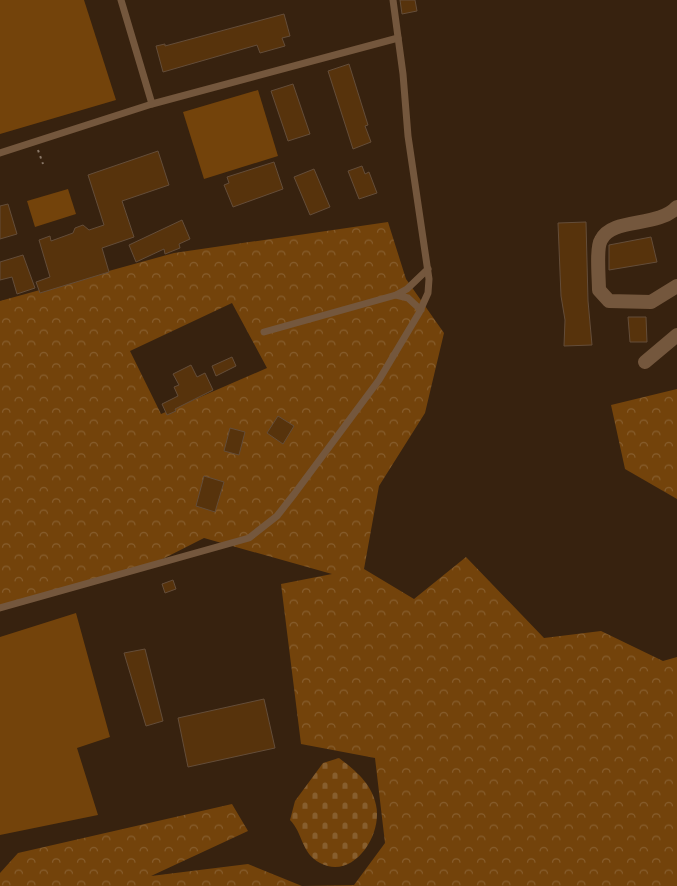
<svg xmlns="http://www.w3.org/2000/svg" width="677" height="886" viewBox="0 0 677 886" font-family="'Sofia Sans Condensed',sans-serif">
<style>
.grass{fill:#73430b}
.forest{fill:url(#forest-crowns);fill-rule:evenodd}
.cemetery{fill:url(#cemetery-stones)}
.building{fill:#57330c;stroke:#644d39}
.lines{fill:none;stroke-linecap:round;stroke-linejoin:round}
.path{stroke:#8a7868;stroke-width:2;stroke-dasharray:2.5 4;stroke-linecap:butt}
.service{stroke:#74573d;stroke-width:7}
.minor{stroke:#74573d;stroke-width:14}
</style>
<defs>
<pattern id="forest-crowns" width="20" height="18" patternUnits="userSpaceOnUse" patternTransform="scale(1.25)"><rect width="20" height="18" fill="#73430b"/><path d="M2 6a3 3 0 1 1 6 0M12 15a3 3 0 1 1 6 0" fill="none" stroke="#875e2e"/></pattern>
<pattern id="cemetery-stones" width="16" height="16" patternUnits="userSpaceOnUse" patternTransform="scale(1.25)"><rect width="16" height="16" fill="#73430b"/><path d="M2 7V4a2 2 0 0 1 4 0v3zM10 15v-3a2 2 0 0 1 4 0v3z" fill="#875e2e"/></pattern>
</defs>
<rect width="100%" height="100%" fill="#37220f"/>
<g class="grass">
<path d="M0,0h84l32,100 -116,34z"/>
<path d="M258,90l20,66 -74,23 -21,-67z"/>
<path d="M68,189l8,25 -41,13 -8,-26z"/>
<path d="M76,613l34,124 -33,11 21,67 -98,20v-198z"/>
</g>
<g class="forest">
<path d="M388,222l18,57 38,54 -19,80 -46,73 -15,83 50,30 52,-42 78,81 57,-7 62,30 14,-4v229h-677v-13l18,-20 214,-49 16,27 -97,45 97,-12 54,22 52,-1 31,-42 -10,-85 -74,-14 -20,-160 51,-10 -128,-36 -61,31 -143,40v-308l174,-48zM232,303l35,65 -106,46 -31,-63z"/>
<path d="M677,389v110l-52,-30 -14,-64z"/>
</g>
<path class="cemetery" d="M339,758c16,12 33,26 37,47 7,30 -23,76 -56,58 -19,-10 -17,-30 -30,-43l5,-19 28,-38z"/>
<g class="building">
<path d="M400,0h15l2,11 -15,3z"/>
<path d="M284,14l6,22 -8,2 3,8 -25,7 -3,-8 -94,27 -7,-26 9,-2v2z"/>
<path d="M349,64l19,61 -3,1 6,16 -18,7 -25,-78z"/>
<path d="M293,84l17,50 -22,7 -17,-50z"/>
<path d="M158,151l11,34 -47,16 12,36 -32,11 7,24 -69,21 -4,-11 14,-5 -11,-37 11,-4 1,5 22,-8 2,-5 8,-3 6,5 15,-5 -16,-50z"/>
<path d="M274,162l9,27 -50,18 -9,-22 5,-2 -2,-6z"/>
<path d="M362,166l3,8 4,-2 8,21 -18,6 -11,-28z"/>
<path d="M314,169l16,38 -20,8 -16,-38z"/>
<path d="M8,204l9,30 -17,5v-33z"/>
<path d="M182,220l8,19 -11,5 1,4 -15,6 -1,-5 -28,13 -7,-17z"/>
<path d="M586,222l2,79 4,44 -28,1 1,-26 -4,-24 -3,-73z"/>
<path d="M651,237l6,25 -48,8v-25z"/>
<path d="M23,255l12,33 -18,6 -5,-17 -12,3v-18z"/>
<path d="M628,317h18l1,25h-17z"/>
<path d="M232,357l4,9 -20,10 -4,-10z"/>
<path d="M191,365l6,12 8,-4 8,17 -38,19 1,2 -9,4 -5,-11 16,-8 -4,-9 5,-2 -6,-11z"/>
<path d="M278,416l16,10 -11,18 -16,-11z"/>
<path d="M230,428l15,4 -6,23 -15,-4z"/>
<path d="M204,476l20,6 -9,30 -19,-6z"/>
<path d="M173,580l3,9 -11,4 -3,-9z"/>
<path d="M145,649l18,72 -17,5 -22,-73z"/>
<path d="M264,699l11,49 -87,19 -10,-49z"/>
</g>
<g class="lines">
<path class="path" d="M38,150l5,14"/>
<g class="service">
<path d="M121,0l31,104"/>
<path d="M0,153l152,-49 246,-66"/>
<path d="M421,310l-13,-12 -12,-3 11,-6 21,-20"/>
<path d="M264,332l132,-37"/>
<path d="M0,608l249,-70 28,-22 18,-23 84,-113 40,-67 9,-20 1,-14 -21,-143 -5,-62 -10,-74"/>
</g>
<g class="minor">
<path d="M677,207c-19,21 -65,10 -76,33 -5,8 -2,39 -2,50l10,11 42,1 26,-16"/>
<path d="M645,362l32,-27"/>
</g>
</g>
</svg>
